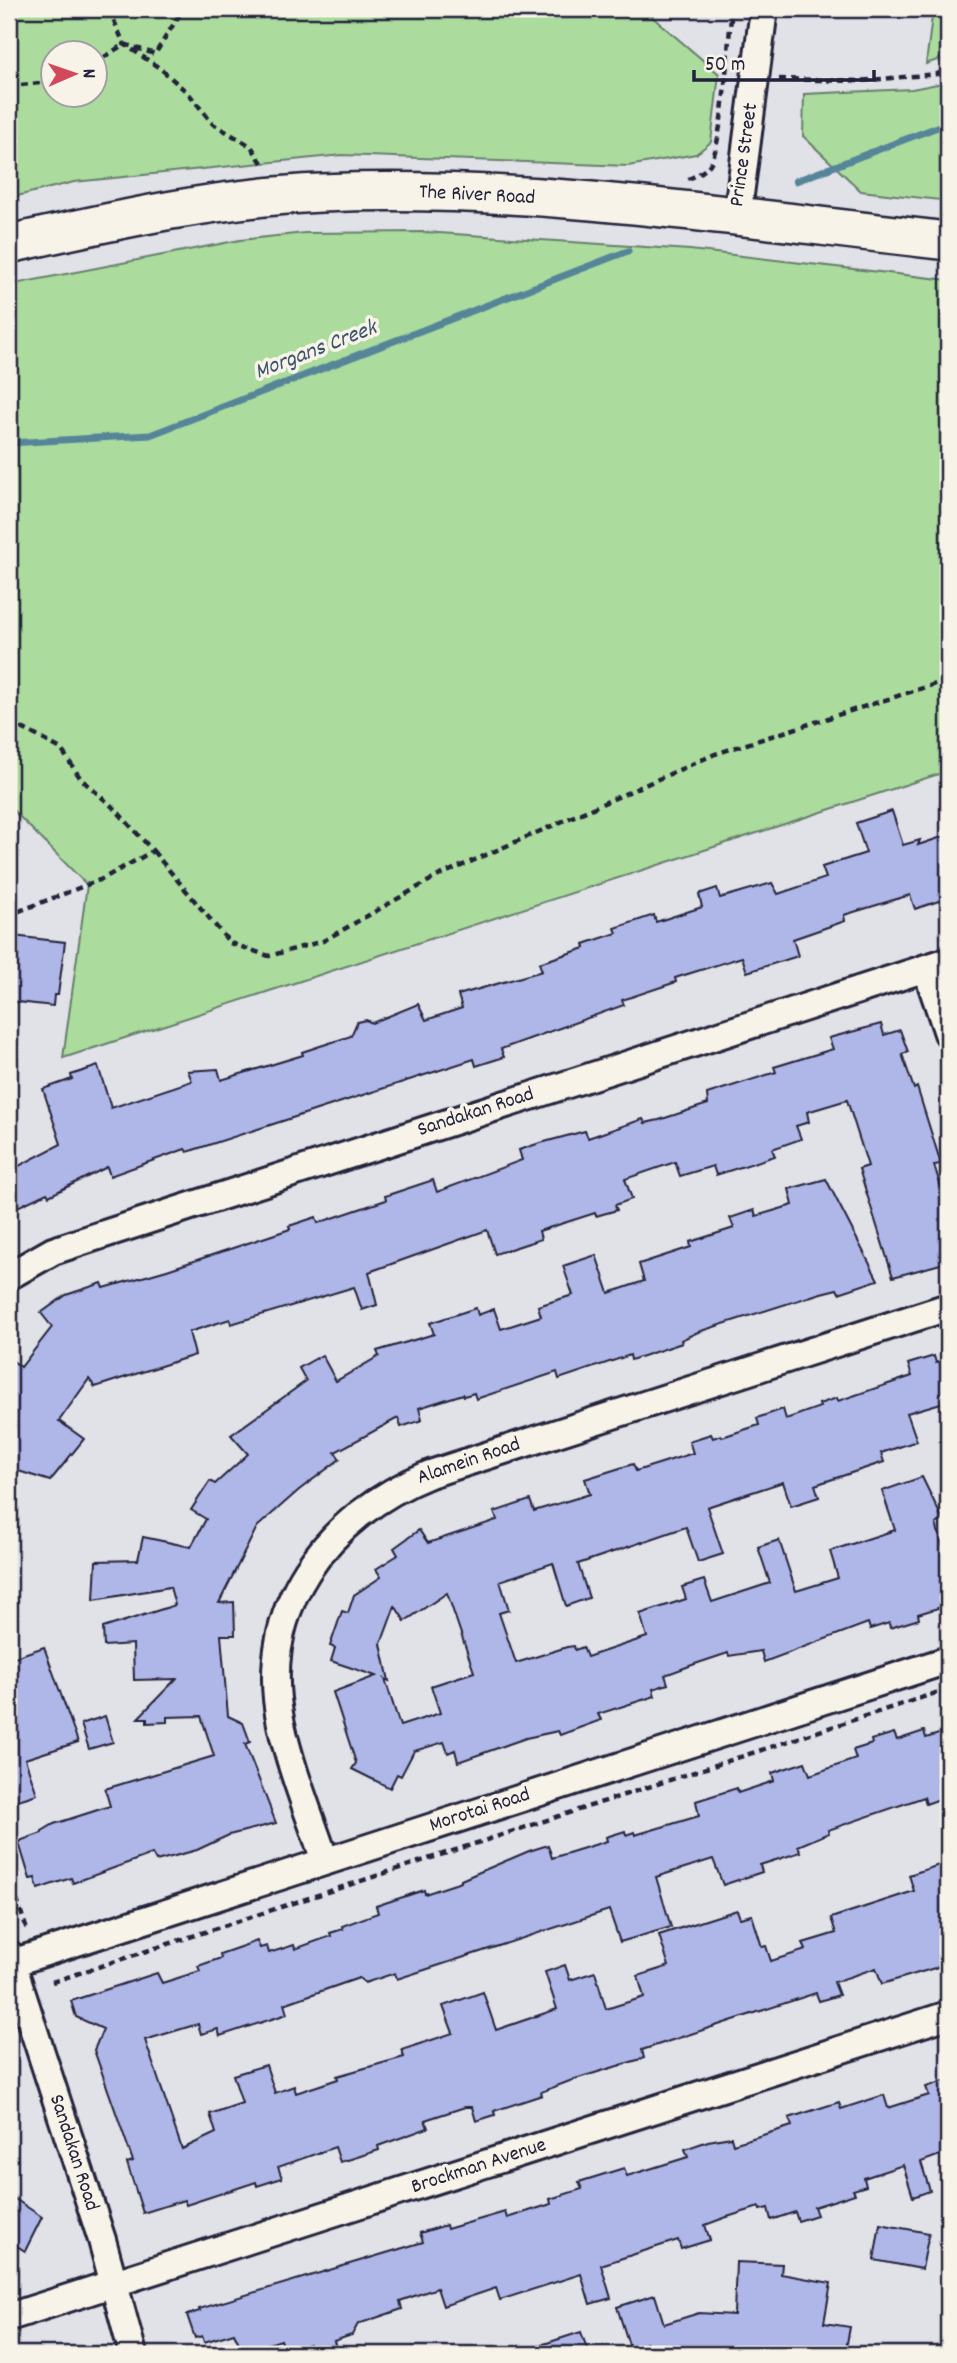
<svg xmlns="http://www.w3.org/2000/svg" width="957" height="2363" viewBox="0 0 957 2363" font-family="Dekko,sans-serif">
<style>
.green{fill:#abdc9d;stroke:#667f6c;stroke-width:2;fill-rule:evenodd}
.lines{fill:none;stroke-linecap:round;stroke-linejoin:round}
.stream{stroke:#568599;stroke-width:7}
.building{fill:#afb7e8;stroke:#22223b;stroke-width:2;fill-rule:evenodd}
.minor-casing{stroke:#22223b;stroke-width:32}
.secondary-casing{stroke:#22223b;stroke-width:42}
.path{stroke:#22223b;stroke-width:4.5;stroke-dasharray:7 5;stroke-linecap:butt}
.minor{stroke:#f7f3e8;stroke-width:26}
.secondary{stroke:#f7f3e8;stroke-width:37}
.labels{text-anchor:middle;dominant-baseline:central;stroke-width:7;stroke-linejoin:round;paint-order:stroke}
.street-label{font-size:21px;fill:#22223b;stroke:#f7f3e8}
.water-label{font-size:23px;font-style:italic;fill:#3c546a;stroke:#f7f3e8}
</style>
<rect width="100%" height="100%" fill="#e1e1e8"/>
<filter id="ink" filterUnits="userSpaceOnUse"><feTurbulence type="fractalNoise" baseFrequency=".0143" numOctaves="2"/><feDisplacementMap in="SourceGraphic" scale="14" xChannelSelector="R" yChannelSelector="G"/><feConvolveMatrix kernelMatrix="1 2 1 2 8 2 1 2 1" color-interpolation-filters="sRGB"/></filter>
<g filter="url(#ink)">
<g class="green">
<path d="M9,9h634l76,65 -8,68 -15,12 -68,12 -286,-11 -268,27 -65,16zM52,52h42v42h-42z"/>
<path d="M933,9h15v47l-22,8z"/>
<path d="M948,82v119l-87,-10 -58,-55 1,-42 108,-5z"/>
<path d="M424,232l266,18 258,30v491l-885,287 24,-173 -78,-79v-521l231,-45 65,-7z"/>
</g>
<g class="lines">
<g class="stream">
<path d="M796,181l152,-58"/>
<path d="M9,443l141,-8 478,-184"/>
</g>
</g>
<g class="building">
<path d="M892,811l11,34 17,-5 -2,5 30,-10v63l-33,11 -5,-14 -66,20 1,6 -52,18 5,17 -51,16 -5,-15 -67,21 1,4 -54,18 2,5 -123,44 3,8 -28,9 -2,-7 -287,93 -2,-3 -75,27 -3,-9 -58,29 -2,-3 -38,18v-40l52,-27 -18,-55 29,-10 -1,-4 27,-9 13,42 81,-27 -4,-10 30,-2 3,11 82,-25 -1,-3 49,-16 6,-14 9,-2 6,3 46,-19 8,16 36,-12 -4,-13 84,-24 -3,-8 46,-15 -1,-4 33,-11 -2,-5 39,-13 2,7 46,-15 -3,-13 18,-6 3,10 52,-15 6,11 48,-16 -4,-11 44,-14 -10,-30z"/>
<path d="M13,936l52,6 -7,53h-4l-1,11 -44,-5z"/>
<path d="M881,1024l3,11 16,-5 8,22 -6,2 12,35 3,-2 24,77 -7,1 14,44v53l-55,15 -34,-108 9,-3 -21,-66 -40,12 2,10 -13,4 5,13 -29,10 3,7 -59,19 -3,-9 -33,10 -5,-14 -50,17 7,20 -17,6 2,5 -21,6 -1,-3 -56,18 2,8 -46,15 -8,-24 -118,42 8,33 -15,5 -8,-23 -123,37 -1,-5 -41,13 6,23 -100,32 -6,-8 -30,42 25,18 -34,42 -41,-13v-110l12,9 31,-40 -11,-14 25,-18 36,-12 2,5 63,-18 123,-41 -1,-3 27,-9 2,6 68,-23 -1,-4 48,-16 4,12 85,-32 -3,-10 18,-6 48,-13 3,7 55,-19 2,4 14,-3 49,-16 -1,-10 69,-22 -2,-5 59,-18 -4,-11z"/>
<path d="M826,1179l52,101 -39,13 -2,-4 -16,4 -123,39 -17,8 1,3 -51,17 -1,-5 -71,24 -2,-7 -81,27 -2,-6 -10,3 -1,-2 -44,14 3,12 -21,7 -3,-9 -63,34 5,7 -41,31 -42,37 -38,76 15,-1 1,33h-14l7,81 15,7 7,19 -5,2 31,79 -47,12 -32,15 -41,11 -4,-7 -79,29 -2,-5 -33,11 -3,-11 -5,1 -11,-36 3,-3 20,-7v-2l12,-7 56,-18 -5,-17 109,-33 -13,-40 -34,1v5l-20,1v-5h-9l38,-39 -42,1 -1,-36 -29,2 -1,-18 72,-23 -5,-18 -76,13 2,-39 42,-1 5,-23 48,10 15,-28 -15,-9 19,-29 5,3 33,-30 -17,-19 75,-54 -7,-13 23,-13 14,26 43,-25 -2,-5 57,-17 -4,-11 46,-15 2,7 16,-6 7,20 40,-13 -3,-10 35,-11 -10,-29 33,-11 13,38 35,-12 -5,-17 52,-17 -1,-5 44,-14 -4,-10 24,-8 2,6 37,-11 -4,-16z"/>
<path d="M934,1356l2,7 12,-4v42l-41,12 10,28 -36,12 3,9 -69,23 4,12 -28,9 -8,-24 -76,25 16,47 -25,8 -12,-35 -108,37 11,34 -23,8 -13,-43 -53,18 9,29 -10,3 17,50 51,-16 7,-1 1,4 8,-3 4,10 60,-20 -7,-23 46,-15 -4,-12 22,-7 8,22 58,-19 -12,-36 21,-7 17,51 42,-13 -8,-27 65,-21 -13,-39 40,-14 21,43 -7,4 12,40v41l-30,9 1,5 -29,9 -1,-5 -19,6 -2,-6 -104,39 -3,-11 -32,5 -1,-3 -33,11 -30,11 3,9 -15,5 2,7 -57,18 3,6 -41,15 -2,-4 -32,7 -68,24 -3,-12 -7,3 -4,-11 -30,9 -13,25 -4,-2 -7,14 -38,-19 4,-6 -23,-71 43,-16 -45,-15 4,-13 -5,-2 12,-35 6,2 6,-18 27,-18 -5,-8 22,-14 -4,-7 25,-18 9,13 69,-23 -3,-8 36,-12 4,11 56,-17 -5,-15 48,-15 3,7 57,-18 -4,-12 22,-7 2,4 8,-3 1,2 37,-12 -2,-7 26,-9 3,10 34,-12 -1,-3 18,-6 1,3 74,-25 -4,-12zM447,1593l27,79 -43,14 9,27 -40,13 -15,-47 4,2 -8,-37 14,-38 10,15z"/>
<path d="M44,1647l34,95 -53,17 12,35 -28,9v-144z"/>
<path d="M105,1716l8,26 -24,7 -8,-25z"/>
<path d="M924,1731l2,7 22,-7v65l-22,8 -2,-7 -96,33 1,3 -31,13 3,6 -41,13 2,7 -39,13 -10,-26 -57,18 15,50 -51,15 -11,-32 -212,69 -2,-6 -30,10 -6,-5 -75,26 3,10 -67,22 -2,-7 -17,5 -3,-10 -53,16 37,109 34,-16 -6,-19 32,-11 -9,-28 33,-10 9,28 19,-7 2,7 42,-14 -1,-3 67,-19 -2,-7 51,-17 -10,-27 40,-14 13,38 61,-21 -12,-37 20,-7 5,15 25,-8 11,37 38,-12 -6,-21 31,-10 -10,-31 78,-25 3,8 12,-3 10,32 4,-1 5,15 35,-11 -3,-7 33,-10 -5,-15 83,-27 -5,-16 30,-10 9,28v71l-66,20 -6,-16 -42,14 5,13 -20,6 -3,-8 -174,57 2,8 -69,21 -34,13 1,3 -48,16 1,4 -19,6 -4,-14h-7l-40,13 3,8 -50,18 1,4 -28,9 -11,3 -5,-15 -57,20 4,11 -25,8 -1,-4 -70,23 -2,-5 -41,13 -16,-50 6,-2 -39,-111 9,-21 -27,-12 -5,-16 86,-28 5,10 38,-12 -2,-5 23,-8 -1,-4 37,-13 3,7 7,-2 2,7 25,-8 1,4 36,-13 -1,-3 13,-4 -1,-3 36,-13 -2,-7 48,-16 1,4 36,-12v-2l68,-29 19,-6 4,13 55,-17 -1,-4 19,-6 1,4 8,-3 1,3 64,-19 -3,-15 41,-13 1,5 36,-12 -2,-8 33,-11 5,13 46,-16 -3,-9 19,-6 -1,-4 23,-7 3,7z"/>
<path d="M944,2081l4,7v64l-27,10 9,29 -17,6 -10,-32 -39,13 2,8 -13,4 2,4 -41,13 3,8 -19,6 -3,-9 -24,8 -3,-12 -8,2 -1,-3 -35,11 -19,7 5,15 -29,9 -3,-9 -77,25 10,33 -21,6 -9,-30 -81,26 -4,-12 -53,18 -6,-18 -37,13 2,8 -44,15 -6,11 -18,6 2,7 -20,6h-3l-4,-10 -24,8 -4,-12 -38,12 -9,-19 -30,9 -2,-6 -7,2 -8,-23 13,-4 -1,-2 224,-67 -3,-9 26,-8 1,4 58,-17 2,6 44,-14 -1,-5 32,-10 -3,-7 45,-14 3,8 61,-19 -3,-8 23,-8 23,-4 2,7 59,-18 -3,-8 50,-16 2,7 43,-14 4,13 41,-13 -3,-8z"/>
<path d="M9,2195l33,22 -17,34 -16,-10z"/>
<path d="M880,2224l49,9 -7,36 -48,-9z"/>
<path d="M736,2262l46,2 -1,10 50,9 -7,40 26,4 -5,27h-195l-3,-11 -17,5 -13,-41 38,-12 9,29 35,-11 35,2z"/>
<path d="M581,2332l8,22h-63l-1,-4z"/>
</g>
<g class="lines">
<defs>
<g id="minor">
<path d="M737,218l27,-209"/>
<path d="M926,968l22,65"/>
<path d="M9,1276l44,-25 39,-13 856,-277"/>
<path d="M325,1861c-15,-45 -34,-91 -44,-137 -25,-116 46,-209 149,-250l518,-167"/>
<path d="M9,1954l93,286 31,114"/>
<path d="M12,1963l936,-303"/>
<path d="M9,2317l939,-302"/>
</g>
<path id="secondary" d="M9,244c103,-23 207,-47 312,-51 209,-9 420,25 627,48"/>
</defs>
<use href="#minor" class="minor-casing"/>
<use href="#secondary" class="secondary-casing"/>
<g class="path">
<path d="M109,9l15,35 37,25 28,25 24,30 38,22 11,17"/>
<path d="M94,64l30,-20 31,10 28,-45"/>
<path d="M779,79l79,2 79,-7 11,-4"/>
<path d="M9,86l43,-4"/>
<path d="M688,179c8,-3 17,-8 22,-15 13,-19 18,-126 22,-155"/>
<path d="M9,729h15l37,20 20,30 34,30 38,42 -51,28 -93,36"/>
<path d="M153,851l77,92 39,13 54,-15 113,-64 279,-123 233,-74"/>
<path d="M9,1876l19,57"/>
<path d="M52,1982l896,-293"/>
</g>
<use href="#minor" class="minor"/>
<use href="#secondary" class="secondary"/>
</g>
</g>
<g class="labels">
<g class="street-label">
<text transform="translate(745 155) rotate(-82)">Prince Street</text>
<text transform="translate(477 196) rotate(3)">The River Road</text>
<text transform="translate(476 1113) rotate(-18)">Sandakan Road</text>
<text transform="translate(469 1462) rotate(-19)">Alamein Road</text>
<text transform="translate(480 1811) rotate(-18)">Morotai Road</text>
<text transform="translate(73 2153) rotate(72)">Sandakan Road</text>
<text transform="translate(479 2167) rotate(-18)">Brockman Avenue</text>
</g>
<g class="water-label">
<text transform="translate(316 351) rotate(-21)">Morgans Creek</text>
</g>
</g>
<rect width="957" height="2363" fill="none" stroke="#f7f3e8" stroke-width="35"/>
<rect x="18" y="18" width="922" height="2328" fill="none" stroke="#22223b" stroke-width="2.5" filter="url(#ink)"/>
<g transform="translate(74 74) rotate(88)"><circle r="33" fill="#f7f3e8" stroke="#a29fa3" stroke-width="2"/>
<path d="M0-5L12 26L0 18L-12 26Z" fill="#d1495b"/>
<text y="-10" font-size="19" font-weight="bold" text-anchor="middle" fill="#22223b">N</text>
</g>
<path d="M694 70v10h180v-10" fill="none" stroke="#22223b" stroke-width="3.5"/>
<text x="705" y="70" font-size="21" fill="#22223b" stroke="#f7f3e8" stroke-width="5" paint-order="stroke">50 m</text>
</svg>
